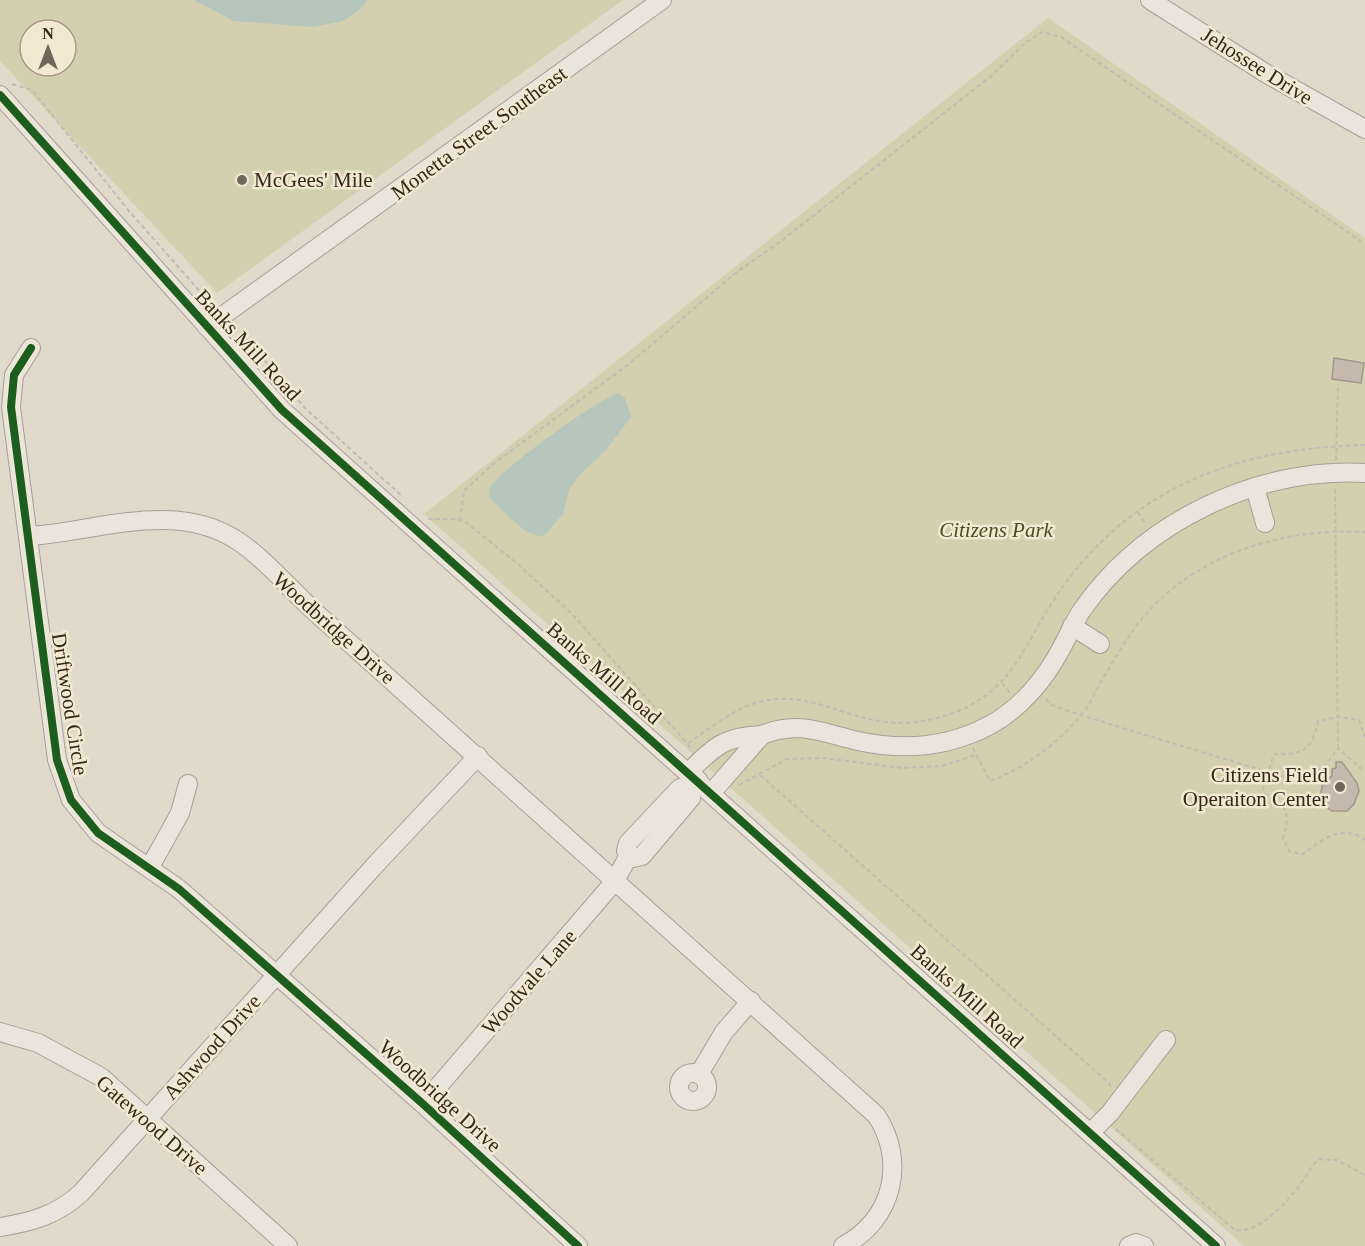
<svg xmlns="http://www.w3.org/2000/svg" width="1365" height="1246" viewBox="0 0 1365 1246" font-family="Georgia,serif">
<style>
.green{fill:#d2d0ae;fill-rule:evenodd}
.water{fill:#b6c6bc}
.building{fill:#c5b8ac;stroke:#a1968b;stroke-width:1.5}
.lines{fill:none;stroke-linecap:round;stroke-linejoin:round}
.minor-casing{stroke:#a69f95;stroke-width:20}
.path{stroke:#c2bcb3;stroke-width:2;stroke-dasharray:4.5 3;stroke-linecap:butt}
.minor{stroke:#eae5dc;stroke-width:18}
.cycleway-casing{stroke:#f3e8d1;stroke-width:11}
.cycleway{stroke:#1b5e20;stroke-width:8}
.poi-dot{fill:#71665a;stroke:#f3e8d1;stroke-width:2}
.labels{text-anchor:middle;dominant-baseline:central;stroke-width:5;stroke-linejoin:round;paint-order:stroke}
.street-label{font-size:21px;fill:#34281d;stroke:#f3e8d1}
.poi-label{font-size:21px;fill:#34281d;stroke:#f3e8d1;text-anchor:start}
.park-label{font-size:21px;font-style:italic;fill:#475025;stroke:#f3e8d1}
</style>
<rect width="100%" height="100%" fill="#e1dacb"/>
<g class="green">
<path d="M0,0h623l-406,293 -217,-232zM30,30h36v36h-36z"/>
<path d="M1048,18l317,220v1008h-121l-820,-732z"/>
</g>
<g class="water">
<path d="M194,0h173l-5,8 -19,13 -30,6 -79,-6z"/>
<path d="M618,393l7,5 6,19 -25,33 -27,26 -10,14 -6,24 -19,22c-20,2 -40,-26 -55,-38 0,-8 0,-11 6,-17 14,-17 102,-81 123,-88z"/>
</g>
<g class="building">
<path d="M1334,358l30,5 -3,20 -29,-4z"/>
<path d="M1336,762h6l15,21 2,8 -5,13 -7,7h-15l-8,-6 -3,-13 2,-10 9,-6v-7l4,-1z"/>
</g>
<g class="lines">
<defs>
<g id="minor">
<path d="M1150,0l117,74 98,55"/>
<path d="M0,95l282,315 934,836"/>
<path d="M207,327l455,-327"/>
<path d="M31,348l-17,27 -3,32 46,353 14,40 27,33 81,56 244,215 155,142"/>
<path d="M1255,487l10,36"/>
<path d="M28,536c69,-4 147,-37 210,5 28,19 52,48 77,71l561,503c31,46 17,105 -33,131"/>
<path d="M1072,626l28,18"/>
<path d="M762,735c36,-15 61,-2 96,6 45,10 91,6 132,-16 30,-16 55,-46 71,-76 7,-13 13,-27 21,-39 62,-89 176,-143 283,-137"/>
<path d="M689,772c25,-26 37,-36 73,-37l-50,57"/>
<path d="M629,855l4,3 9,-2 49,-58 -3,-9"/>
<path d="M150,867l30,-54 8,-29"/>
<path d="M0,1032l38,11 63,34 187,169"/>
<circle cx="693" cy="1087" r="14"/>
<path d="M699,1074l25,-42 27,-31"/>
<path d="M423,1104l192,-223 14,-26 -3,-4 2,-8 52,-55 8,1 10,-9"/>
<path d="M1091,1132l19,-19 56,-73"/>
<path d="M0,1227c32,-5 57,-12 81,-34l296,-330 101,-107"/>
<path d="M1129,1246l7,-3 8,3"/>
</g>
</defs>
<use href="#minor" class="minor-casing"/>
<g class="path">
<path d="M12,84l20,6 97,121 82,93"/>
<path d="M235,326l70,82 98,89"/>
<path d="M1336,460l2,-76"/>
<path d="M1335,489l3,259"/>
<path d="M1138,512l8,13"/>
<path d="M428,519h29l10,4 52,42 53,49 120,135"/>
<path d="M460,520l4,-29 29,-27 136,-100 109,-93 42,-29 210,-165 35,-34 17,-11 19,5 304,207"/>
<path d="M1002,683l8,10"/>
<path d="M1046,699l6,6 28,10 201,61c31,3 40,-3 57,-28l27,24"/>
<path d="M1365,738l-6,-18 -21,-3 -20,4c-6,30 -15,34 -44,33l-11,35 1,4c23,15 27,18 19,46l7,13 13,2c18,-14 40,-31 62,-14"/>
<path d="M688,743c23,-15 48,-36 75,-42 47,-10 81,17 124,21 26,3 56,-3 80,-15 47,-24 58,-62 84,-103 74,-115 183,-156 314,-159"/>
<path d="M973,748l17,33c36,-13 71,-40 94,-70 7,-8 11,-19 16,-28 11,-18 22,-37 34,-54 52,-72 146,-102 231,-97"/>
<path d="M760,775l349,308 2,5"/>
<path d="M739,785l48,-26 37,-1 78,10 40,-2 34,-11"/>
<path d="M1116,1129l119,101c25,4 53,-29 67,-48 6,-8 9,-16 17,-23l18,1 28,15"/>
</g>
<use href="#minor" class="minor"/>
<defs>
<g id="cycleway">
<path d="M0,95l282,315 934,836"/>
<path d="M31,348l-17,27 -3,32 46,353 14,40 27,33 81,56 244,215 155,142"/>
</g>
</defs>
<use href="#cycleway" class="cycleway-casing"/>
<use href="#cycleway" class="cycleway"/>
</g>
<g class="poi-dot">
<circle cx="242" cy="180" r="6"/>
<circle cx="1340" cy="787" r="6"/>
</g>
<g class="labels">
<g class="street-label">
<text transform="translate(1257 66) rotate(32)">Jehossee Drive</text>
<text transform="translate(479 133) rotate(-36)">Monetta Street Southeast</text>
<text transform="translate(248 345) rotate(47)">Banks Mill Road</text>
<text transform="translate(334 628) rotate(42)">Woodbridge Drive</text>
<text transform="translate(604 673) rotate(41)">Banks Mill Road</text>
<text transform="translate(70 704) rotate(81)">Driftwood Circle</text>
<text transform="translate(529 982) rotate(-49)">Woodvale Lane</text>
<text transform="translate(967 996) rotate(42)">Banks Mill Road</text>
<text transform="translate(212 1047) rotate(-48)">Ashwood Drive</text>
<text transform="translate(440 1096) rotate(42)">Woodbridge Drive</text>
<text transform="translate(152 1125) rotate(41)">Gatewood Drive</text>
</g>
<g class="poi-label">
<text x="254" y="180">McGees' Mile</text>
<text x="1328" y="775" text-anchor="end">Citizens Field<tspan x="1328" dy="24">Operaiton Center</tspan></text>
</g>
<g class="park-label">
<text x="996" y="530">Citizens Park</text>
</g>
</g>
<g transform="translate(48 48)"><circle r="28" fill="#f3e8d1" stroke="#a79b89" stroke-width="1.5"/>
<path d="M0-4.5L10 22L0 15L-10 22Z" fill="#71665a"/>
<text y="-9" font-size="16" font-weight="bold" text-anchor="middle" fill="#34281d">N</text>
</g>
</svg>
